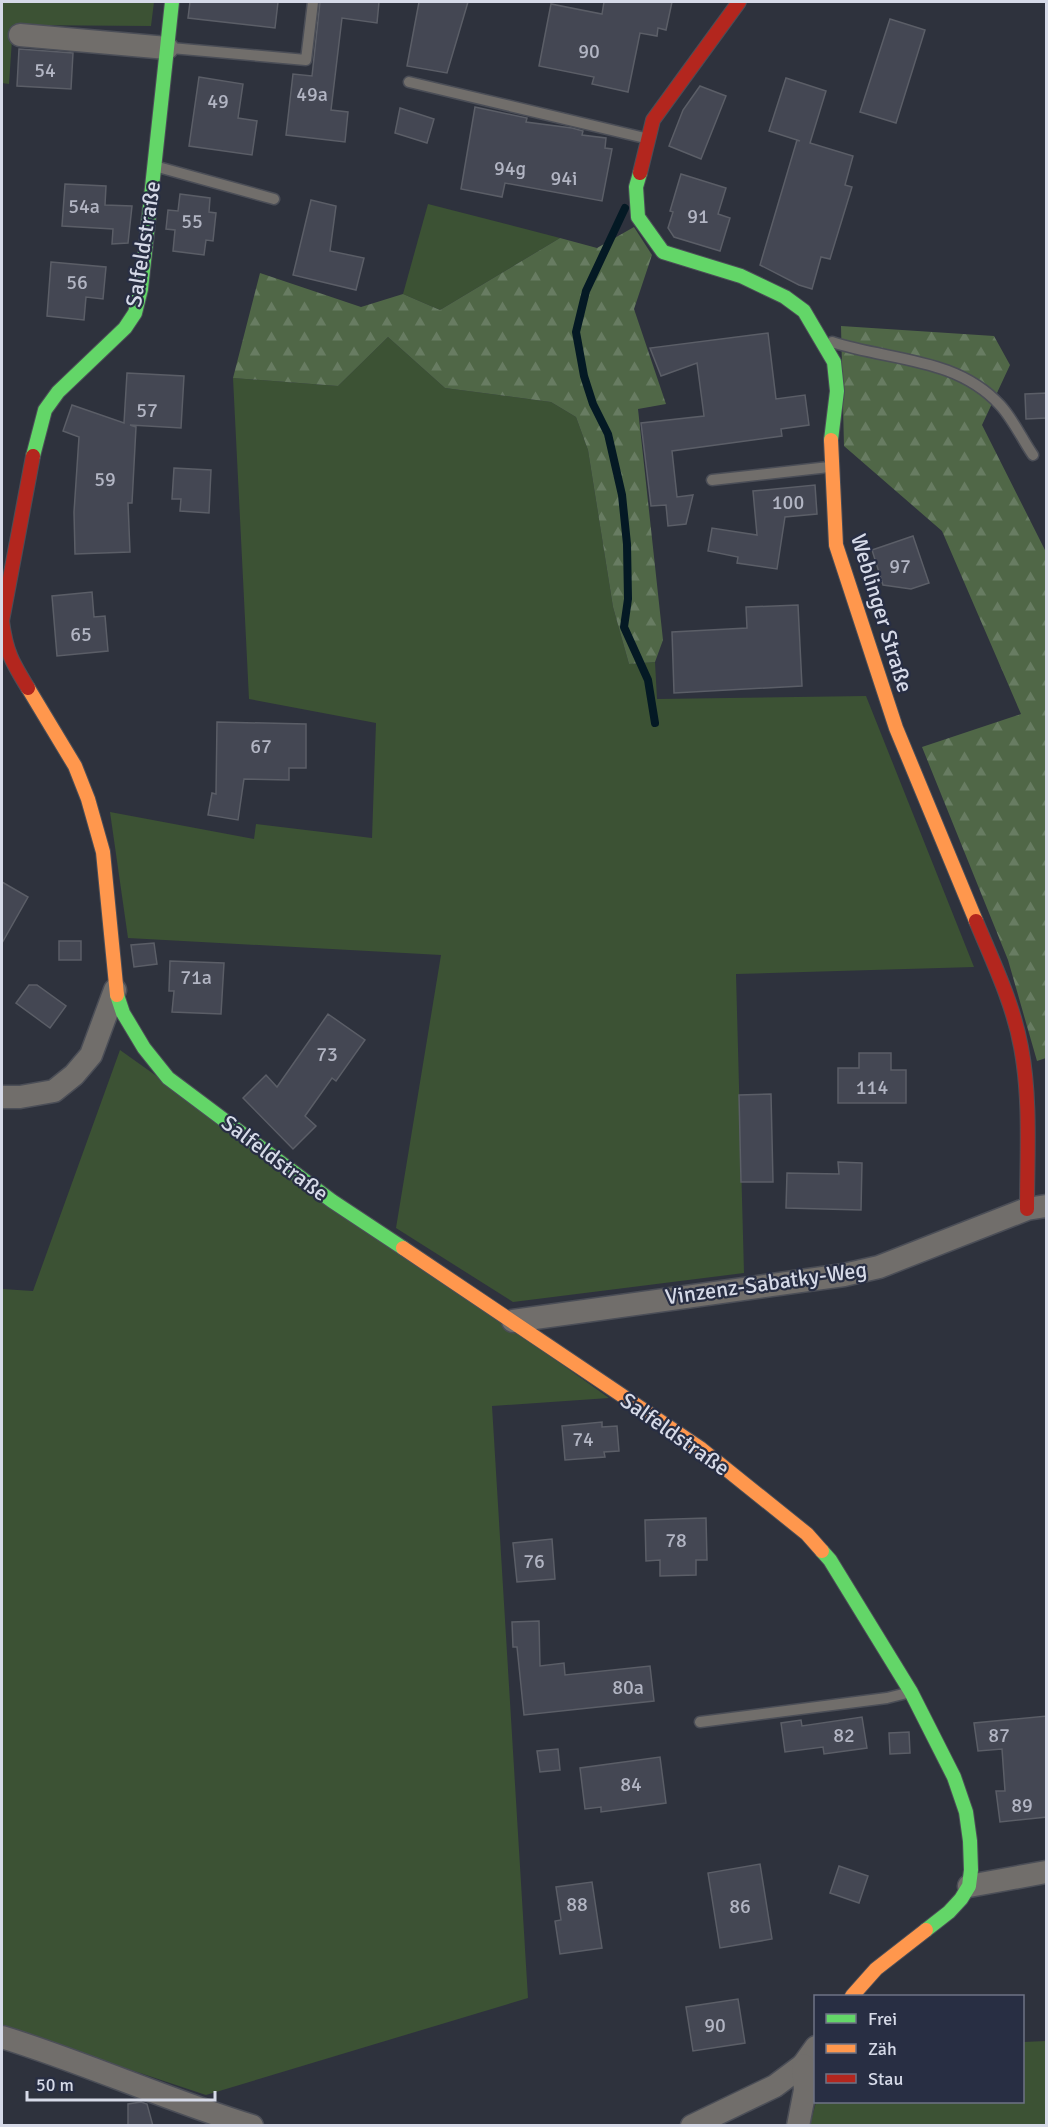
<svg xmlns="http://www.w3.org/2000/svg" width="1048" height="2127" viewBox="0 0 1048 2127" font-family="Signika,sans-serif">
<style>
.green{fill:#3c5234}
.forest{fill:url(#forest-firs)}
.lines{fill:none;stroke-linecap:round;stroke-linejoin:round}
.stream{stroke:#041924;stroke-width:8}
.building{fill:#444753;stroke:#5b5e67;stroke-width:1.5}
.lane-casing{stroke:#4b4e57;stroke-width:13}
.street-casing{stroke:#4b4e57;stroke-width:25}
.fast-casing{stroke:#4b4e57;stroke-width:16}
.slow-casing{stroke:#4b4e57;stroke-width:16}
.jam-casing{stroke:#4b4e57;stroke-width:16}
.lane{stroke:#716e6b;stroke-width:10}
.street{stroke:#716e6b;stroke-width:22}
.fast{stroke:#63d668;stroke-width:14}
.slow{stroke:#ff974d;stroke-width:14}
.jam{stroke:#b3261e;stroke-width:14}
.labels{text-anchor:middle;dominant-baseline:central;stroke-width:4.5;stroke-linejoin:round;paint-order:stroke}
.number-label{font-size:20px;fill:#b2b5c3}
.street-label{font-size:22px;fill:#d6dae8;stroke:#282e43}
</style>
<defs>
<pattern id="forest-firs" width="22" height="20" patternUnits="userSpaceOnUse" patternTransform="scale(1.5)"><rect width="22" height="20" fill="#506747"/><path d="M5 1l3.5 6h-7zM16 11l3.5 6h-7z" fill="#687c62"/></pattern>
</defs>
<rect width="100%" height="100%" fill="#2e323d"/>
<g class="green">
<path d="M2,2h152l-3,24 -138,-1 -4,59 -7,-1z"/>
<path d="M428,204l132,34 -120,72 -37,-16z"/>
<path d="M388,337l57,51 106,14 25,15 12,33 25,157 16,57 26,-2 2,37 209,-3 108,271 -238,7 8,299 -231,29 -117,-74 45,-273 -313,-17 -18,-126 144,27 2,-15 116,14 4,-115 -127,-24 -16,-321 105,8z"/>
<path d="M120,1050l489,348 -117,8 36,592 -322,97 -204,-68v-738l31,2z"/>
<path d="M1046,2041v84h-236l6,-23h206l1,-60z"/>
</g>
<g class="forest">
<path d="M634,227l18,28 -18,54 32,95 -28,5 25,231 -8,22 -26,2 -16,-57 -25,-157 -12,-33 -25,-15 -106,-14 -57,-51 -50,49 -105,-8 27,-105 101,34 42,-13 37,16 120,-72 37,10z"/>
<path d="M841,326l153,10 16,29 -28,60 64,127v506l-9,3 -29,-101 -86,-213 99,-33 -79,-183 -98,-85z"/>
</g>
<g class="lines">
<path class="stream" d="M625,208l-39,83 -10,41 8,44 9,28 15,30 14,61 5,49 1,55 -4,28 24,53 7,43"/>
</g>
<g class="building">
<path d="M190,2h88l-3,26 -87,-10z"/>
<path d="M320,2h59l-2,21 -35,-5 -11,92 17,2 -3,30 -59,-7 7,-61 19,2z"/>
<path d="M419,2h49l-21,71 -40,-7z"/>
<path d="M604,2h68l-6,28 -8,-2 -1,8 -17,-3 -12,59 -36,-8 2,-7 -55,-11 12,-62 51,10z"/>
<path d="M890,19l35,11 -29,93 -36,-11z"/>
<path d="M19,49l54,4 -2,36 -54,-3z"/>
<path d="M199,77l44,7 -5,34 19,3 -5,34 -63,-9z"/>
<path d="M786,78l40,13 -16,52 43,13 -8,29 7,2 -22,72 -9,-2 -9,32 -13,-4 -39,-20 37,-125 3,1 -31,-10z"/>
<path d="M700,86l26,10 -25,63 -32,-13 14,-36z"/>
<path d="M475,107l52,11 -1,4 46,6 11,3 -1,4 24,3 -1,10 7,1 -10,52 -97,-18 -3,14 -41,-8z"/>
<path d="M400,108l34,11 -7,24 -32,-10z"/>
<path d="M681,174l45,14 -8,26 12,4 -10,33 -46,-14 -6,-9 5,-16 -3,-1z"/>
<path d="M65,184l41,2 -1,19 27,1 -4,37 -16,1 1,-15 -51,-3z"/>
<path d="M180,194l30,4 -1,14 7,1 -3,28 -7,-1 -2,15 -31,-4 2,-21 -9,-1 2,-19 10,1z"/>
<path d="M311,200l25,6 -6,45 34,7 -8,32 -63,-15z"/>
<path d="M51,262l55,5 -3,32 -17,-2 -2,23 -37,-4z"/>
<path d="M768,333l8,66 29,-4 4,30 -28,4 1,7 -110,15 5,46 16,-2 -7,29 -18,2 -2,-21 -15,1 -10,-83 63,-7 -7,-53 -36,13 -11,-28z"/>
<path d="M127,373l57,3 -3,52 -51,-3 6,2 -4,76h-4l2,49 -55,2 -1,-42 5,-75 -16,-6 9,-26 52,18z"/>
<path d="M1047,393v25l-21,1 -1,-25z"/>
<path d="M174,468l37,2 -2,43 -29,-2 1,-12h-9z"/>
<path d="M815,485l2,29 -32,3 -8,52 -40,-6 1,-6 -30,-6 4,-23 45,7 -4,-44z"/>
<path d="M913,536l16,47 -18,6 -28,-4 -11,-35z"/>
<path d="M92,592l2,25 11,-1 3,35 -51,5 -5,-60z"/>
<path d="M798,605l4,81 -128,7 -2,-61 75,-4 -1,-21z"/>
<path d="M217,722l89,2v44h-17v12l-45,-1 -6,41 -30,-5 4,-22 4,1z"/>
<path d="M2,882l26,15 -26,46z"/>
<rect x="59" y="941" width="22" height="19"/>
<path d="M154,943l3,21 -23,3 -3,-22z"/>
<path d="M170,961l54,2 -3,51 -49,-2 2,-21h-5z"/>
<path d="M29,985h8l29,21 -16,22 -34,-25z"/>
<path d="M328,1014l37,26 -29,41 -4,-3 -27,38 11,10 -23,23 -50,-51 23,-23 11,12z"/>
<path d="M859,1053h32v17h15v33h-68v-35h21z"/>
<path d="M771,1094l2,88h-32l-2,-87z"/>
<path d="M838,1162l24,1 -1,47 -75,-2 1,-35 52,1z"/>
<path d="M602,1422v5l15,-1 2,25 -15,1 1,5 -40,3 -3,-34z"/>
<path d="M706,1518l1,42h-11v15l-36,1v-16l-14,1 -1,-41z"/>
<path d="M552,1539l3,40 -38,3 -4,-39z"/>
<path d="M539,1621l1,45 24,-3 1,12 85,-9 4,35 -130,14 -7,-68h-4l-1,-25z"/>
<path d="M1047,1716v101l-47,5 -4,-31h9l-3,-42 -24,2 -4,-28z"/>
<path d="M862,1717l5,31 -43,6 -1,-7 -38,5 -4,-29 20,-3 1,6z"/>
<path d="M909,1732l1,21 -20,1 -1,-21z"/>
<path d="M558,1749l2,21 -20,2 -3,-21z"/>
<path d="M660,1757l6,46 -65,9v-5l-16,2 -5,-41z"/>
<path d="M760,1864l12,75 -52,9 -12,-75z"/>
<path d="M839,1866l29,10 -9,27 -29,-10z"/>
<path d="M592,1882l10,66 -42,6 -5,-33 6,-1 -5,-33z"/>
<path d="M738,1999l7,44 -52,8 -7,-44z"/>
<path d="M141,2102l6,2 6,22h-25v-22z"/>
</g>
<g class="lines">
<defs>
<g id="lane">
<path d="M171,48l135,12 7,-58"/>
<path d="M409,82l236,56"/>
<path d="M158,167l116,32"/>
<path d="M832,342c58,19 124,15 168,63 13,14 22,34 33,50"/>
<path d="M712,480l117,-13"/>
<path d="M700,1722l187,-24 20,-5"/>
</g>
<g id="street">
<path d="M20,35l147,13"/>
<path d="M2,1097h18l34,-6 20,-16 17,-20 24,-65"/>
<path d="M513,1321l331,-46 35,-8 148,-58 19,-3"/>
<path d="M969,1886l77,-14"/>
<path d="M2,2037c84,26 165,63 250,89"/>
<path d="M692,2126l83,-40 28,-21 13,-18"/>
<path d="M798,2126l7,-36 -2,-25"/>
</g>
<g id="fast">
<path d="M640,173l-4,14 2,30 25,35 78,24 44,21 19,14 30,51 3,29 -6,49"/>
<path d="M33,456l12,-46 13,-18 67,-64 10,-15 6,-24 31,-287"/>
<path d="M117,995l6,18 21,35 24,30 164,123 71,47"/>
<path d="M822,1551l8,9 81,132 43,85 12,35 4,29 1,29 -2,16 -8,13 -12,13 -23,18"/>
</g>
<g id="slow">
<path d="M831,440l5,105 60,183 80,193"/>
<path d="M28,688l47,78 13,33 15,53 14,143"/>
<path d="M403,1248l297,200 107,86 15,17"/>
<path d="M852,1996l24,-27 50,-39"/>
</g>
<g id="jam">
<path d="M640,173l13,-53 86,-118"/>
<path d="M28,688c-16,-26 -22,-36 -26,-67l31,-165"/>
<path d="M976,921c17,41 37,82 45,126 10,53 6,108 6,162"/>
</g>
</defs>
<use href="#lane" class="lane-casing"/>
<use href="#street" class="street-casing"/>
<use href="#fast" class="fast-casing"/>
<use href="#slow" class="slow-casing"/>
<use href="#jam" class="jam-casing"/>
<use href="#lane" class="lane"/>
<use href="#street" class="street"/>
<use href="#fast" class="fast"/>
<use href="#slow" class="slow"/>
<use href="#jam" class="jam"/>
</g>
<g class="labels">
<g class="number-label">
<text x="589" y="51">90</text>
<text x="45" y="70">54</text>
<text x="312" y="94">49a</text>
<text x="218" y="101">49</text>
<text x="510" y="168">94g</text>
<text x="564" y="178">94i</text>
<text x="84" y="206">54a</text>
<text x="698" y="216">91</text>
<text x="192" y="221">55</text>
<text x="77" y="282">56</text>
<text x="147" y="410">57</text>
<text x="105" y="479">59</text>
<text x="788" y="502">100</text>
<text x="900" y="566">97</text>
<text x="81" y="634">65</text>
<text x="261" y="746">67</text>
<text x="196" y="977">71a</text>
<text x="327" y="1054">73</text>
<text x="872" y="1087">114</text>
<text x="583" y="1439">74</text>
<text x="676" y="1540">78</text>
<text x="534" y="1561">76</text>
<text x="628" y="1687">80a</text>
<text x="844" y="1735">82</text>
<text x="999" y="1735">87</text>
<text x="631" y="1784">84</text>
<text x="1022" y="1805">89</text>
<text x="577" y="1904">88</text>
<text x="740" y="1906">86</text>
<text x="715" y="2025">90</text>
</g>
<g class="street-label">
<text transform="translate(143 244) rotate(-81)">Salfeldstraße</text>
<text transform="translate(882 613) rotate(73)">Weblinger Straße</text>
<text transform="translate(275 1158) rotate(37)">Salfeldstraße</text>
<text transform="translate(766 1283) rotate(-8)">Vinzenz-Sabatky-Weg</text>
<text transform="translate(675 1434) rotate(35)">Salfeldstraße</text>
</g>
</g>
<rect width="1048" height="2127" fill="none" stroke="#d6dae8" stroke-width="6"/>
<rect x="814" y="1995" width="210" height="108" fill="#282e43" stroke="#6e7385" stroke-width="1.5"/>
<rect x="826" y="2014" width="30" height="9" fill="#63d668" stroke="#6e7385" stroke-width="1.5"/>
<text x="868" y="2025" font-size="18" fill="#d6dae8">Frei</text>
<rect x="826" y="2044" width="30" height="9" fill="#ff974d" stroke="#6e7385" stroke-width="1.5"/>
<text x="868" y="2055" font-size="18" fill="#d6dae8">Zäh</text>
<rect x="826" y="2074" width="30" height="9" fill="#b3261e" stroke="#6e7385" stroke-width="1.5"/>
<text x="868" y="2085" font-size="18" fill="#d6dae8">Stau</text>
<path d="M27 2091v9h188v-9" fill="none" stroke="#d6dae8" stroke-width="3"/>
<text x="36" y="2091" font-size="18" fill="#d6dae8" stroke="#282e43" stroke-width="4.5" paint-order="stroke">50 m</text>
</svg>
